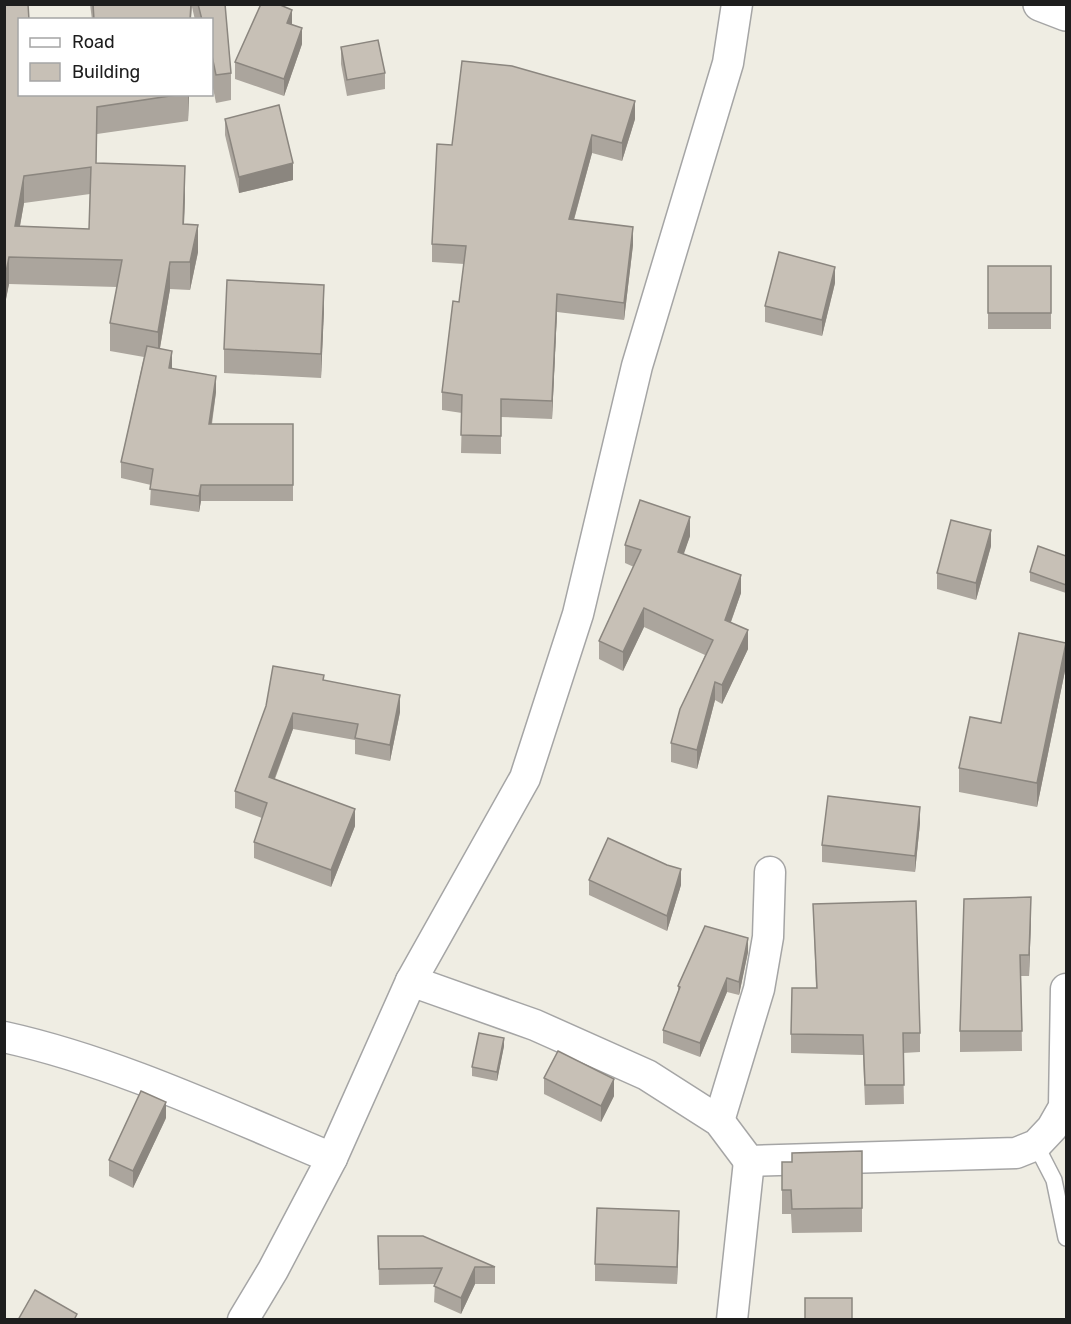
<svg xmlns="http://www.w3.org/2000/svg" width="1071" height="1324" viewBox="0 0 1071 1324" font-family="Rubik,sans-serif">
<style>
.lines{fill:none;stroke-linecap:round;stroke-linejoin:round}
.service-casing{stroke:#a5a5a5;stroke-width:18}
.minor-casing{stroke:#a5a5a5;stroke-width:33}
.tertiary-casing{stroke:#a5a5a5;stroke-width:36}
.service{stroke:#fff;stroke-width:15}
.minor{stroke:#fff;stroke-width:30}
.tertiary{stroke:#fff;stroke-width:33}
.wall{fill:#aba59d;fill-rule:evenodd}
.shaded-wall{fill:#8b867f}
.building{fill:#c7c0b6;stroke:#8b867f;stroke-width:1.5;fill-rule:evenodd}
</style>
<rect width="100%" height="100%" fill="#efede3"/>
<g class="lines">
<defs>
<path id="service" d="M1036,1145l18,35 12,58"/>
<g id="minor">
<path d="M411,981l124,44 112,50 72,46 30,40 267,-8 20,-8 16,-17 12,-21 2,-118"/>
<path d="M4,1037c113,25 222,77 328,121"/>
<path d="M719,1121l40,-132 9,-52 2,-65"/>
<path d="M243,1320l30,-50 59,-112 79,-177 114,-203 53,-164 59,-248 91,-303 9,-59"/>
<path d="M732,1320l17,-159"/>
</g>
<path id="tertiary" d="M1040,4l26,10"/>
</defs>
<use href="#service" class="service-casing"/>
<use href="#minor" class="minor-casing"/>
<use href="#tertiary" class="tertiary-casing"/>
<use href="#service" class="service"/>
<use href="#minor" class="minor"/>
<use href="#tertiary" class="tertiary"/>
</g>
<g class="wall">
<path d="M90,4h135l6,69v27l-15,3 -4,-20v-63h-17l-3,-13 -1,13h-99z"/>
<path d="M292,25l10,19 -18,52 -49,-17v-17z"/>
<path d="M341,47l44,26v16l-38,7 -6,-32z"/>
<path d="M20,94h169l-1,27 -91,13 -1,29 89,31 -1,30 14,28 -8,38 -20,-1 -10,59 12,21 44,23 -4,32h81v77h-92l-2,11 -49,-7 1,-20 -30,-7v-16l23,-105 -34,-6v-28l7,-36 -108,-3 -5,25zM90,194l-1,35 -69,-3 4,-23z"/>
<path d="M225,119l68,61 -54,13 -14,-58z"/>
<path d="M635,119l-13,42 -30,-8 -18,67 59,25 -9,75 -67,-8 -5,107 -51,-2v37l-40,-1 1,-40 -20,-3v-18l17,-90 5,-38 -32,-2v-18l20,-99z"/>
<rect x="988" y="266" width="63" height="63"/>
<path d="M835,283l-13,53 -57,-14v-16z"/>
<path d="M324,309l-3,69 -97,-5v-24z"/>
<path d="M690,536l-7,18 58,39 -10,29 17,27 -26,55 -7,-4 -18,69 -26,-7v-19l34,-88 -61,-28 -21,44 -24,-12v-18l35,-74 -9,-4v-18z"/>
<path d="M991,546l-15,54 -39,-11v-16z"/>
<path d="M1066,556v37l-36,-12v-9z"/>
<path d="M1066,666l-29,141 -78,-15v-24l42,-45z"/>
<path d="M324,680l76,32 -10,49 -35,-7v-14l-62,-11 -18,50 80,47 -24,61 -77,-29v-16l8,-24 -27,-10v-17l31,-85z"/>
<path d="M920,823l-5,49 -93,-10v-17z"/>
<path d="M589,880l92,5 -14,46 -78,-36z"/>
<path d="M813,904l107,129v19l-17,1 1,51 -39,1 -2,-50 -72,-2v-19l25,-46z"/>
<path d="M1031,918l-2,58h-8l1,75 -62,1v-21z"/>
<path d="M748,952l-9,43 -12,-3 -27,65 -37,-14v-13l15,-36v-8z"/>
<path d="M504,1046l-7,35 -25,-5v-9z"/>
<path d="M544,1078l70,18 -13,26 -57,-28z"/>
<path d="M166,1118l-33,70 -24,-12v-16z"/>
<path d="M862,1151v81l-70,1 -1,-19h-9v-52h10z"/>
<path d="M679,1227l-2,57 -82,-3v-17z"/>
<path d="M378,1236l117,31v17h-20l-14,30 -27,-12 1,-18 -56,1z"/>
</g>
<g class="shaded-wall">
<path d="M292,10v16l-5,-3z"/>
<path d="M302,28v16l-18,52v-17z"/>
<path d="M188,94h1l-1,27z"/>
<path d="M635,101v18l-13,42v-18z"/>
<path d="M592,135v18l-23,84v-18z"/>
<path d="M293,163v17l-54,13v-16z"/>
<path d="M185,166v28l-2,58v-28z"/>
<path d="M24,176v27l-9,50v-27z"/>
<path d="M198,225v27l-8,38v-28z"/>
<path d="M633,227v18l-9,75v-17z"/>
<path d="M9,257v27l-5,25v-27z"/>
<path d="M170,262v27l-12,70v-27z"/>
<path d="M835,267v16l-13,53v-16z"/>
<path d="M324,285v24l-3,69v-24z"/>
<path d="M557,294v18l-5,107v-18z"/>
<path d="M172,351v17l-3,17v-17z"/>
<path d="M216,376v16l-7,48v-16z"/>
<path d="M201,485v16l-2,11v-16z"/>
<path d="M690,517v19l-12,35v-19z"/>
<path d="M991,530v16l-15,54v-17z"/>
<path d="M741,575v18l-16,45v-18z"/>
<path d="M644,608v19l-21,44v-19z"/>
<path d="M748,630v19l-26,55v-19z"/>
<path d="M1066,643v23l-29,141v-24z"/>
<path d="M715,682v18l-18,69v-19z"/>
<path d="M400,695v17l-10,49v-16z"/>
<path d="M293,713v16l-24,64v-16z"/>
<path d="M920,807v16l-5,49v-16z"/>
<path d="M355,809v17l-24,61v-17z"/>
<path d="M681,869v16l-14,46v-15z"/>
<path d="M1031,897v21l-2,58v-21z"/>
<path d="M748,938v14l-9,43v-13z"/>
<path d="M727,978v14l-27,65v-14z"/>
<path d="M504,1038v8l-7,35v-9z"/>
<path d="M614,1079v17l-13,26v-16z"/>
<path d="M166,1102v16l-33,70v-17z"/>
<path d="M679,1211v16l-2,57v-17z"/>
<path d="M475,1267v17l-14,30v-16z"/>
</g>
<g class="building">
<path d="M4,4h24l1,16h-9v74h163l-86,13 -1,56 89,3 -2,58 15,1 -8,37h-20l-12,70 -48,-9 12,-63 -113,-3 -5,25zM91,167l-2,62 -74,-3 9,-50z"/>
<path d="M93,4h98l-1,16h-96z"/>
<path d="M198,4h27l6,69 -15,2 -4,-19v-36h-10z"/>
<path d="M261,4h17l14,6 -5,13 15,5 -18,51 -49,-17z"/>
<path d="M378,40l7,33 -38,7 -6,-33z"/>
<path d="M462,61l50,5 123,35 -13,42 -30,-8 -23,84 64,8 -9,76 -67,-9 -5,107 -51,-2v37l-40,-1 1,-40 -20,-3 11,-91 6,1 7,-56 -34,-2 5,-100 15,1z"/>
<path d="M279,105l14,58 -54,14 -14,-58z"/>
<path d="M779,252l56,15 -13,53 -57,-14z"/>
<rect x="988" y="266" width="63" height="47"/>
<path d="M227,280l97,5 -3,69 -97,-5z"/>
<path d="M147,346l25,5 -3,17 47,8 -7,48h84v61h-92l-2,11 -49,-7 3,-20 -32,-7z"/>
<path d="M640,500l50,17 -12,35 63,23 -16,45 23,10 -26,55 -7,-3 -18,68 -26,-7 9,-34 33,-69 -69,-32 -21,44 -24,-11 42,-91 -16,-5z"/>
<path d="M951,520l40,10 -15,53 -39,-10z"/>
<path d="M1038,546l28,10v29l-36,-13z"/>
<path d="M1019,633l47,10 -29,140 -78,-15 11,-51 31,6z"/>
<path d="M273,666l51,9 -1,5 77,15 -10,50 -35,-7 3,-14 -65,-11 -24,64 86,32 -24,61 -77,-28 13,-39 -32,-12 31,-85z"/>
<path d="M828,796l92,11 -5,49 -93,-11z"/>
<path d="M608,838l59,27 14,4 -14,47 -78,-36z"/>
<path d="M1031,897l-2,58h-9l2,76h-62l4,-132z"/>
<path d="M916,901l4,132h-17l1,52h-39l-2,-50 -72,-1 1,-46h25l-4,-84z"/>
<path d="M705,926l43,12 -9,44 -12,-4 -27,65 -37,-13 17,-43 -2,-1z"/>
<path d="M479,1033l25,5 -7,34 -25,-5z"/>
<path d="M558,1051l56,28 -13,27 -57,-28z"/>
<path d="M141,1091l25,11 -33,69 -24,-11z"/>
<path d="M862,1151v57l-70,1 -1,-19h-9v-28h10v-9z"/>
<path d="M597,1208l82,3 -2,56 -82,-3z"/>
<path d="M378,1236h45l72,31h-20l-14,31 -27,-12 8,-18 -63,1z"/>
<path d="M35,1290l42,24 -3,6h-56z"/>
<rect x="805" y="1298" width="47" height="22"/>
</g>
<rect width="1071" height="1324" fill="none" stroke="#1e1e1e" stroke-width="12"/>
<rect x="18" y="18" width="195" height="78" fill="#ffffff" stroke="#a5a5a5" stroke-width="1.5"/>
<rect x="30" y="38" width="30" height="9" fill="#ffffff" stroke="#a5a5a5" stroke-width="1.5"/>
<text x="72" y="48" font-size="18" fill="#1e1e1e">Road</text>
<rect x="30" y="63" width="30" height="18" fill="#c7c0b6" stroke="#a5a5a5" stroke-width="1.5"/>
<text x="72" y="78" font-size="18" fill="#1e1e1e">Building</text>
</svg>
